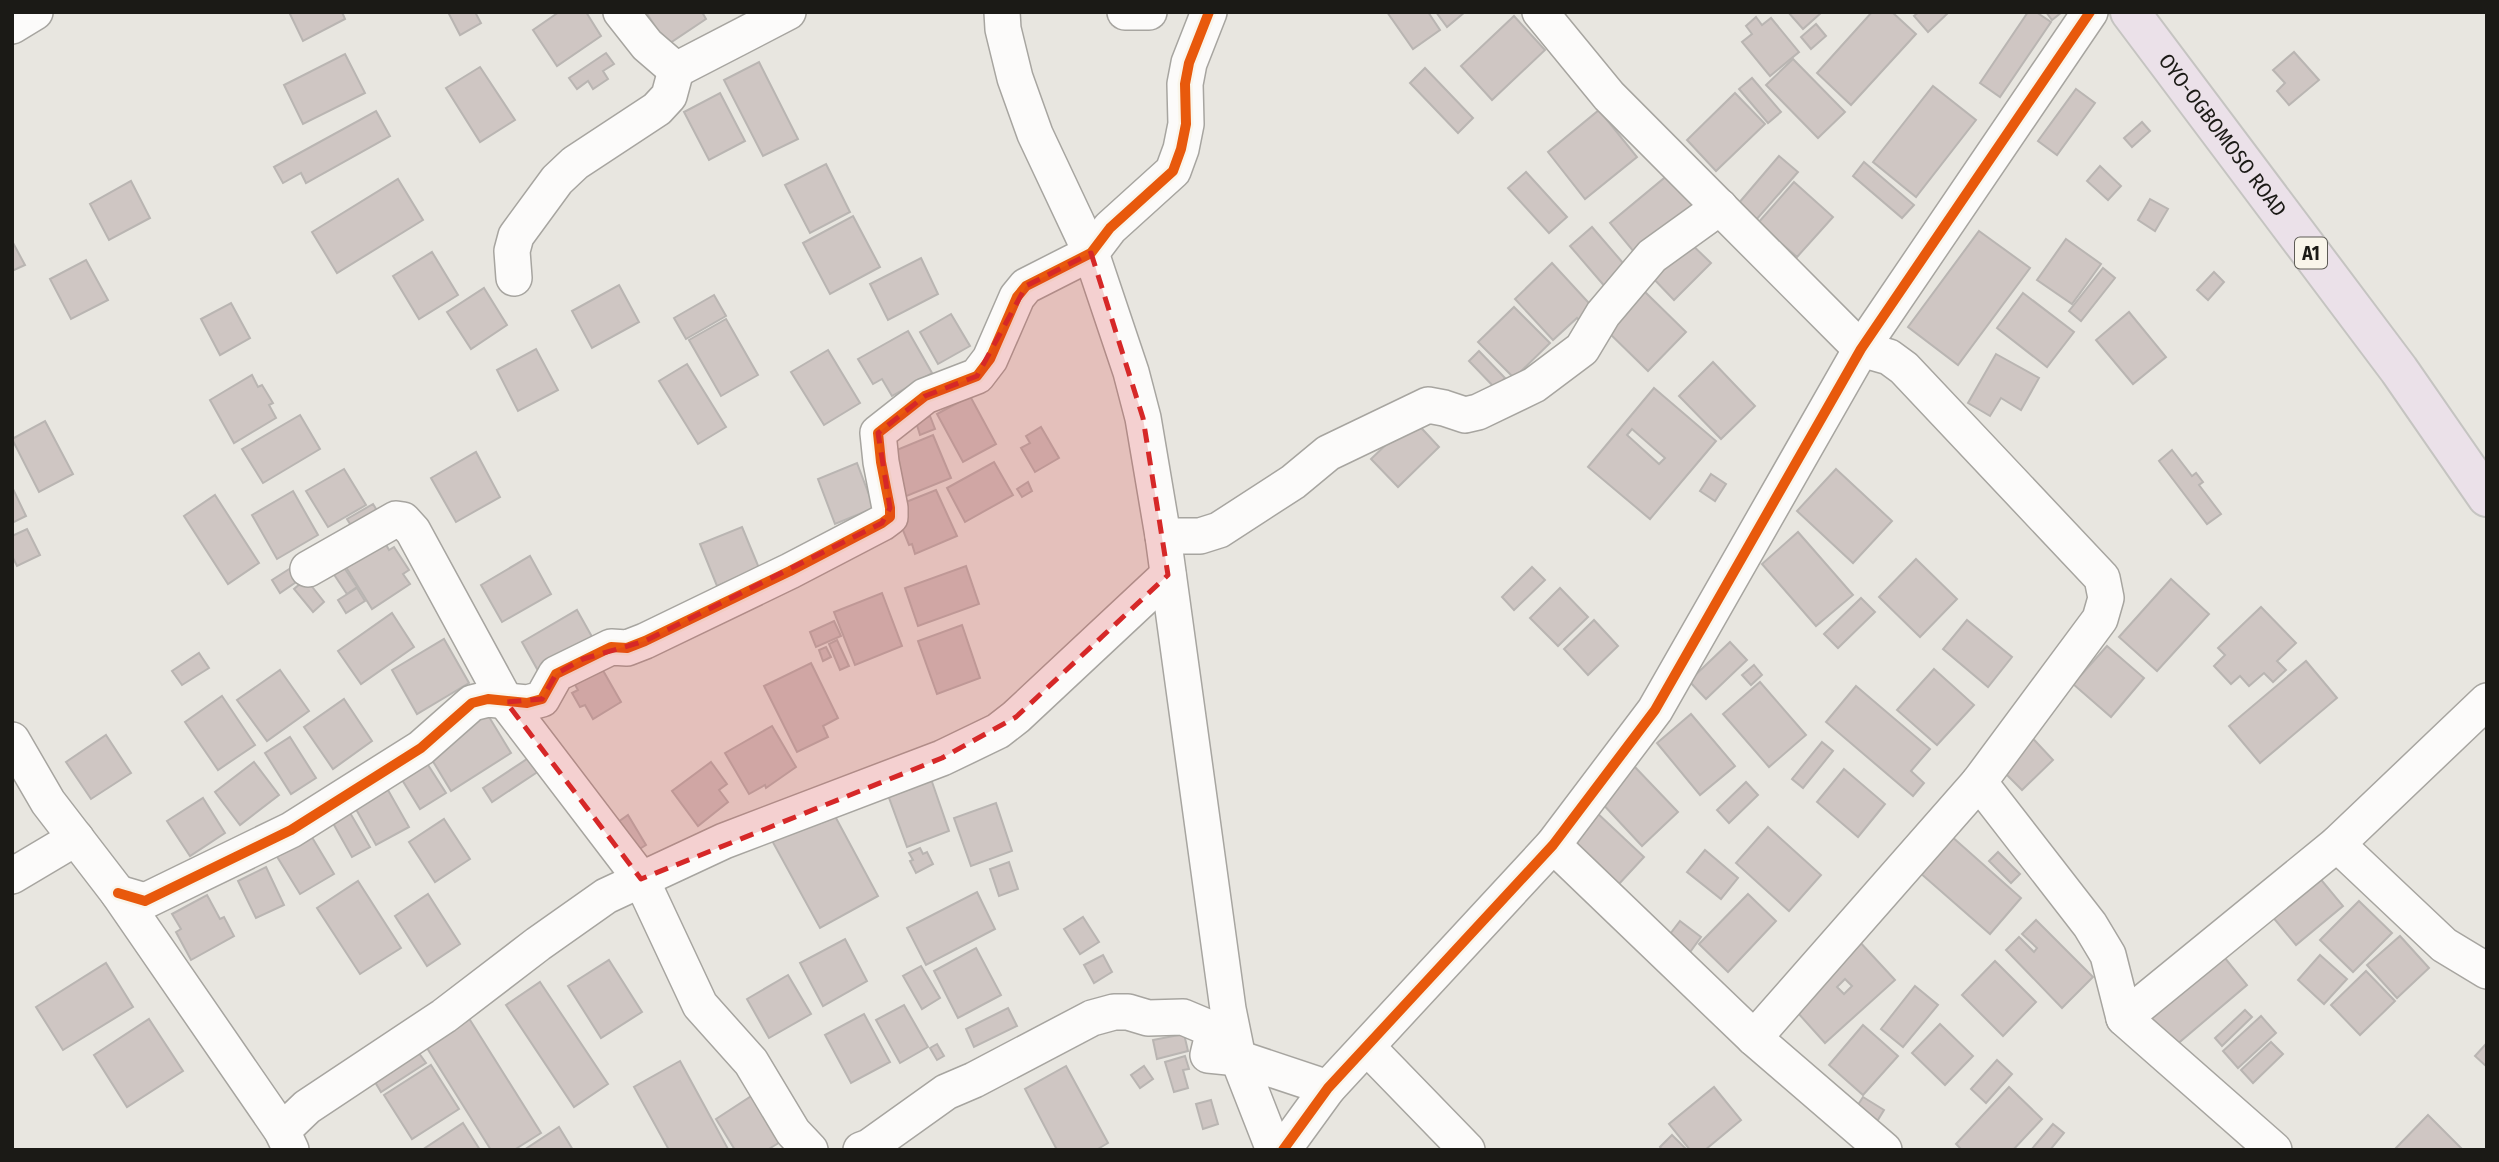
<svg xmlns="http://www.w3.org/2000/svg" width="2499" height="1162" viewBox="0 0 2499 1162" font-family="'Fira Sans Condensed',sans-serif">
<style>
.building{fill:#cfc6c3;stroke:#b9b5b2;stroke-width:2;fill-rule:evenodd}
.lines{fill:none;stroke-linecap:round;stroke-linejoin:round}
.minor-casing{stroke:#a7a5a0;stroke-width:38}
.highway-casing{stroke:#c5c4c1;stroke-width:42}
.minor{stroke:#fcfbfa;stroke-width:35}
.highway{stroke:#ebe1e9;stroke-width:38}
.cycleway-casing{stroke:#f9f5ea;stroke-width:15}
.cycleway{stroke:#e8590c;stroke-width:10}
.marked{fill:#d62828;fill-opacity:0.2;stroke:#d62828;stroke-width:5;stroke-dasharray:14 9;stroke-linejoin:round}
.labels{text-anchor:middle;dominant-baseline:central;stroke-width:7;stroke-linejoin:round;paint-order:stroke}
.shield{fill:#f9f5ea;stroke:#5e5c56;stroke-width:2}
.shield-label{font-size:19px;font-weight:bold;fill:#1b1a16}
.street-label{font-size:21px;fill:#1b1a16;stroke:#f9f5ea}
</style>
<rect width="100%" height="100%" fill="#e8e6e0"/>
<g class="building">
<path d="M289,12h53l3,7 -42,22z"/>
<path d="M448,12h27l6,11 -21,12z"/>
<path d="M559,12h27l15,24 -44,30 -24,-36z"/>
<path d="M646,12h56l4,7 -39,26z"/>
<path d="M1387,12h41l12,18 -27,19z"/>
<path d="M1436,12h29l-18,15z"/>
<path d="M1788,12h34l-19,17z"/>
<path d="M1872,12h20l24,22 -65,71 -34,-32z"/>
<path d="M1919,12h30l-21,20 -14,-16z"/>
<path d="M2028,12h8l15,10 -51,75 -20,-14z"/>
<path d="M2046,12h16l-10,8z"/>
<path d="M1514,16l31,34 -53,50 -31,-34z"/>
<path d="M1756,17l6,8 9,-7 28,34 -29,24 -28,-34 10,-8 -6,-8z"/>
<path d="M1816,24l10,12 -15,13 -10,-12z"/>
<path d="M2294,52l25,28 -30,25 -12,-14 8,-8 -12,-13z"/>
<path d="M606,53l8,11 -11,7 5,8 -15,10 -5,-8 -11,8 -8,-11z"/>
<path d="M345,54l20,39 -62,31 -19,-39z"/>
<path d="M1793,59l52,53 -27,26 -52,-53z"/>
<path d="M759,62l39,77 -35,17 -39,-76z"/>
<path d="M480,67l35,53 -35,22 -34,-54z"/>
<path d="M1425,68l48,50 -15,15 -48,-50z"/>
<path d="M1752,78l29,34 -13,11 -29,-34z"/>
<path d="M1933,86l43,34 -60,77 -43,-35z"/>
<path d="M2076,89l19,14 -38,52 -19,-14z"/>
<path d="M720,93l25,48 -36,19 -25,-48z"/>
<path d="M1735,93l30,31 -49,47 -29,-31z"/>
<path d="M1599,110l38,47 -52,42 -37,-47z"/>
<path d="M376,111l14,25 -84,47 -5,-10 -18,10 -9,-16z"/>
<path d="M2142,122l8,9 -18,16 -8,-9z"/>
<path d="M1779,156l19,16 -42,48 -18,-16z"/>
<path d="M1864,162l50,43 -12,13 -49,-42z"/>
<path d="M826,164l24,48 -40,21 -25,-48z"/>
<path d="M2100,166l21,20 -13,14 -21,-19z"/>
<path d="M1526,172l41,45 -18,16 -41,-45z"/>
<path d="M1669,174l29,35 -59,49 -29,-35z"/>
<path d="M398,179l25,41 -86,53 -25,-41z"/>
<path d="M131,181l19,37 -41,22 -19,-36z"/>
<path d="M1794,182l39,35 -36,40 -39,-34z"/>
<path d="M2150,199l18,10 -13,22 -17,-11z"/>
<path d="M853,216l27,51 -50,27 -27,-51z"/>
<path d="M1592,227l37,43 -22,19 -37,-43z"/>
<path d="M1979,231l51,37 -72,97 -50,-38z"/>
<path d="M1685,238l26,25 -37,37 -25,-26z"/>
<path d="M2066,239l35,25 -29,40 -35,-24z"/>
<path d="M12,241l13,24 -13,6z"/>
<path d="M432,252l26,43 -39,24 -26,-43z"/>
<path d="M921,258l17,36 -50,26 -18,-36z"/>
<path d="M86,260l22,40 -37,19 -21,-40z"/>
<path d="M1552,263l47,51 -13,13 -9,-9 -24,22 -38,-41z"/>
<path d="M2103,268l12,10 -34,43 -12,-10z"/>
<path d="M2214,272l10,10 -16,18 -11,-10z"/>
<path d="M619,285l20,37 -47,26 -20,-37z"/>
<path d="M484,288l23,37 -36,24 -24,-37z"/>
<path d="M1641,288l45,44 -38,39 -45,-44z"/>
<path d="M2023,293l51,39 -27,35 -50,-39z"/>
<path d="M714,295l12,21 -40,23 -12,-21z"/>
<path d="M231,303l19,35 -30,17 -19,-36z"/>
<path d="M1514,307l36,36 -36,35 -36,-36z"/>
<path d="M2129,312l37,45 -33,27 -37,-44z"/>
<path d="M951,314l19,32 -32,18 -18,-32z"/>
<path d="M726,319l32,56 -37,21 -32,-56z"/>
<path d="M908,331l24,42 -40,23 -10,-17 -9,5 -15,-25z"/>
<path d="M536,349l22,41 -40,21 -21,-41z"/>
<path d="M828,350l32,53 -36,22 -33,-53z"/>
<path d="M1479,351l26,27 -10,10 -26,-27z"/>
<path d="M1996,354l43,24 -18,32 -20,-12 -11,18 -22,-13z"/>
<path d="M1713,362l42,44 -34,33 -42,-43z"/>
<path d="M687,364l39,63 -28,17 -39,-63z"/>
<path d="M252,375l6,12 4,-2 11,18 -4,2 7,13 -42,25 -24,-43z"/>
<path d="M1654,388l62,53 -66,78 -62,-52zM1632,429l33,29 -6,6 -32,-29z"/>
<path d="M970,396l26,48 -33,18 -26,-48z"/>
<path d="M300,415l20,34 -57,34 -21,-34z"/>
<path d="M930,416l5,13 -15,6 -4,-13z"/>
<path d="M1413,419l26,28 -41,40 -27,-28z"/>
<path d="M45,421l28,53 -34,18 -27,-53z"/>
<path d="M1041,427l18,31 -24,14 -14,-24 9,-5 -4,-7z"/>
<path d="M933,435l18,43 -47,19 -17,-43z"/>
<path d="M2172,450l20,26 4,-3 7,9 -4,3 22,29 -14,10 -48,-63z"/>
<path d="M476,452l24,45 -44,25 -25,-44z"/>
<path d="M994,462l19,33 -48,27 -18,-34z"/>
<path d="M857,463l17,45 -39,16 -17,-45z"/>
<path d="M344,469l22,36 -38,22 -22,-36z"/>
<path d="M1836,469l56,52 -39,42 -56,-52z"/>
<path d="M1711,474l15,10 -11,17 -15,-10z"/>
<path d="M1028,482l4,9 -10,6 -5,-8z"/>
<path d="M12,487l14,29 -14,7z"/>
<path d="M936,490l21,46 -42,18 -3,-10 -3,1 -11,-27 -2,-12z"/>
<path d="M293,491l25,44 -41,24 -25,-44z"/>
<path d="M215,495l44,68 -31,21 -44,-68z"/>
<path d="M373,504l8,13 -26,15 -8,-13z"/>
<path d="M742,527l17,41 -42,18 -17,-42z"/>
<path d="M27,529l13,26 -23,11 -5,-10v-20z"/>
<path d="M1798,532l55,63 -37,31 -54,-62z"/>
<path d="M383,539l6,11 5,-3 15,23 -6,4 7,10 -38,25 -28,-45z"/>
<path d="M530,556l21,38 -49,28 -21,-37z"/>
<path d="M1916,559l41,40 -37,38 -41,-40z"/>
<path d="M297,564l8,12 -25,17 -8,-13z"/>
<path d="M343,566l14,21 -10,7 -14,-21z"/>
<path d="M966,566l13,38 -61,22 -13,-38z"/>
<path d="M1532,567l13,13 -31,30 -12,-13z"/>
<path d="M306,579l18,23 -11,10 -19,-23z"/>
<path d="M2171,579l38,35 -52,57 -38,-34z"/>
<path d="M357,588l8,13 -19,12 -8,-13z"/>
<path d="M1560,588l28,29 -30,29 -28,-28z"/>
<path d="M882,593l20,53 -47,19 -21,-53z"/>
<path d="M1861,598l14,14 -37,36 -14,-14z"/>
<path d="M2261,607l35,36 -19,18 9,9 -13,12 -9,-9 -15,13 -9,-10 -9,8 -17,-18 11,-11 -7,-7z"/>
<path d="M577,610l19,34 -55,32 -19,-34z"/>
<path d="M392,613l22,34 -53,37 -23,-33z"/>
<path d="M1594,620l24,26 -30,29 -24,-26z"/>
<path d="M1967,620l45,37 -24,30 -45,-38z"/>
<path d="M834,621l7,15 -25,11 -6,-15z"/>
<path d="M962,625l18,53 -43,16 -19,-53z"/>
<path d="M444,639l25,44 -52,31 -25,-44z"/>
<path d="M837,640l12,26 -9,4 -11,-26z"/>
<path d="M1730,642l17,18 -41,39 -17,-18z"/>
<path d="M2107,646l37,32 -33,39 -38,-33z"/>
<path d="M826,647l5,10 -8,4 -4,-11z"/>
<path d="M199,653l10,15 -27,17 -10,-14z"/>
<path d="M597,660l24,42 -28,17 -8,-14 -5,2 -8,-14 6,-3 -8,-14z"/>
<path d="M2306,661l31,37 -77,65 -31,-37z"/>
<path d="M811,663l27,55 -15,8 5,11 -31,15 -33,-66z"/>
<path d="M1754,665l8,10 -11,10 -9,-10z"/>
<path d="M1934,669l40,36 -37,40 -40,-35z"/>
<path d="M280,670l29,41 -42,30 -30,-41z"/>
<path d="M1760,682l46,53 -37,32 -46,-53z"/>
<path d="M1856,686l74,63 -19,22 13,12 -11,13 -87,-74z"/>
<path d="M222,696l33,49 -37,25 -33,-48z"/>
<path d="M344,699l28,42 -39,28 -29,-42z"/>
<path d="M486,712l25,41 -60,38 -25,-41z"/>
<path d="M1691,714l44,52 -35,29 -43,-52z"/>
<path d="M772,726l24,41 -30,21 -1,-3 -16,9 -24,-41z"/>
<path d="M2026,731l27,29 -31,30 -28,-28z"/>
<path d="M106,735l25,38 -40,26 -25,-37z"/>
<path d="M290,737l26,41 -25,16 -26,-41z"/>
<path d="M1822,742l11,9 -30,37 -11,-9z"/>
<path d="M421,754l25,39 -26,16 -24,-39z"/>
<path d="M530,757l9,14 -47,31 -9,-14z"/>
<path d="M254,762l25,33 -39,30 -25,-33z"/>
<path d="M711,762l16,22 -8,6 9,12 -30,24 -26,-35z"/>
<path d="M1633,765l45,47 -36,34 -44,-47z"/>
<path d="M1844,769l41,35 -27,33 -41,-35z"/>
<path d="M931,779l18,52 -42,16 -19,-52z"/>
<path d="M1746,782l12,13 -29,28 -12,-13z"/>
<path d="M384,783l25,44 -33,18 -24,-43z"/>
<path d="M203,798l22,35 -35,23 -23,-35z"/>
<path d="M996,803l16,48 -41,15 -17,-48z"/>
<path d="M829,805l49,91 -58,32 -50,-91z"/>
<path d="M346,806l24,41 -18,10 -23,-41z"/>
<path d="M1595,811l49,46 -26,28 -49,-47z"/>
<path d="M628,815l18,30 -18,11 -17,-29z"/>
<path d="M444,819l26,40 -35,23 -26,-40z"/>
<path d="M1768,827l53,48 -32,36 -53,-48z"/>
<path d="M310,834l24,40 -34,20 -24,-39z"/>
<path d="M1950,835l71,63 -31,36 -71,-62z"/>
<path d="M920,848l3,6 4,-2 6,12 -17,9 -6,-12 3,-1 -4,-7z"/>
<path d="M1705,850l33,28 -17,21 -34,-27z"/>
<path d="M1998,852l22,22 -9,9 -22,-22z"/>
<path d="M1009,862l9,27 -19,7 -9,-27z"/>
<path d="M266,867l18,38 -28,13 -18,-37z"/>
<path d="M2313,870l30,36 -47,39 -30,-36z"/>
<path d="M358,881l43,67 -41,26 -43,-66z"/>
<path d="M977,892l18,37 -69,36 -19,-37z"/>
<path d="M428,894l32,50 -33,22 -32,-50z"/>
<path d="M1748,894l28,27 -48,51 -29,-28z"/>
<path d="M207,895l13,24 4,-2 10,19 -43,24 -15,-28 5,-3 -9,-15z"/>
<path d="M2359,901l33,32 -39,39 -33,-32z"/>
<path d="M1083,917l16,25 -19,12 -16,-25z"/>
<path d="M2036,920l57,57 -31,31 -56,-58 13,-13 15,15 3,-4 -15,-14z"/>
<path d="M1680,921l21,16 -16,22 -21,-17z"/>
<path d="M2400,936l29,32 -32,30 -30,-33z"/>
<path d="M845,939l22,42 -44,25 -23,-43z"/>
<path d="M1858,940l37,40 -70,63 -36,-40zM1845,979l7,7 -8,8 -7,-7z"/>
<path d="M2216,947l31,38 -72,61 -32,-38z"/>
<path d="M976,948l25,47 -43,23 -24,-47z"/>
<path d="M1103,955l9,17 -18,11 -10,-18z"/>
<path d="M2320,955l27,24 -23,25 -26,-24z"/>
<path d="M609,960l33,52 -41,26 -33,-52z"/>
<path d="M1995,961l41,41 -33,34 -41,-41z"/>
<path d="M106,963l27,44 -70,43 -27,-43z"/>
<path d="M921,966l19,32 -18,11 -19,-33z"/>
<path d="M2366,971l29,30 -35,34 -29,-30z"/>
<path d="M788,975l23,39 -42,24 -22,-39z"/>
<path d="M540,982l68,102 -34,23 -68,-102z"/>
<path d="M1915,986l23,19 -35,42 -22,-18z"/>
<path d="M904,1005l24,42 -28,16 -24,-43z"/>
<path d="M1008,1008l9,18 -43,21 -8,-18z"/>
<path d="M2245,1010l7,7 -30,29 -7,-8z"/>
<path d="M465,1012l76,121 -27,17h-23l-69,-110z"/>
<path d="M864,1014l26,48 -39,21 -26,-48z"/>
<path d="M2261,1016l15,17 -38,35 -15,-17z"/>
<path d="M149,1019l34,52 -56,36 -33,-52z"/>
<path d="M1940,1024l33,32 -28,29 -33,-32z"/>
<path d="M1863,1025l35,31 -35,39 -34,-30z"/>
<path d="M1184,1034l4,17 -31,8 -4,-19z"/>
<path d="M2271,1042l12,12 -30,29 -12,-13z"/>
<path d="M937,1044l7,12 -7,4 -7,-12z"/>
<path d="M2485,1045l2,2v20l-12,-11z"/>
<path d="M416,1049l10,14 -45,29 -9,-15z"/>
<path d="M1185,1056l4,13 -6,1 5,18 -14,4 -9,-30z"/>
<path d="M1997,1060l15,14 -26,29 -15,-14z"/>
<path d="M680,1061l48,88 -1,1h-58l-35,-63z"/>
<path d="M431,1065l28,44 -47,30 -28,-44z"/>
<path d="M1066,1066l42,77 -12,7h-39l-32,-61z"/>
<path d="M1144,1066l9,13 -13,9 -9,-13z"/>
<path d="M1714,1087l27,33 -36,30h-15l-21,-26z"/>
<path d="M2009,1087l33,32 -29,31h-51l-6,-6z"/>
<path d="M753,1095l29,46 -15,9h-32l-19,-31z"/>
<path d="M1863,1097l21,13 -11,18 -21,-14z"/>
<path d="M1211,1100l7,24 -15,5 -7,-25z"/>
<path d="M2428,1115l35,35h-69z"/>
<path d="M463,1123l17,27h-58z"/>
<path d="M2053,1124l11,9 -14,17h-19z"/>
<path d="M559,1127l14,23h-49z"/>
<path d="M1672,1135l15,15h-25l-2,-3z"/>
</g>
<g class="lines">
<defs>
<g id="minor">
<path d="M621,12l26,33 29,25 112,-58"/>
<path d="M1002,12l1,17 12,49 20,56 56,119 40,119 12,46 20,118 65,473 10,49 36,92"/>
<path d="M1125,12h24"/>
<path d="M1540,12l69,84 252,253 28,8 15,11 198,210 4,20 -6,21 -121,163 -225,256"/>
<path d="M12,26l23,-14"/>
<path d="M514,278l-2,-27 4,-15 41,-56 18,-17 82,-54 12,-13 7,-26"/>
<path d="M1163,536h37l19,-6 74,-48 35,-29 100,-48 16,3 21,7 13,-3 56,-27 48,-36 21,-35 49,-58 68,-49"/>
<path d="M308,569l88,-50 7,1 10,11 93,171 135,177 59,126 51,57 42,70 17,18"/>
<path d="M12,740l36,62 70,91 164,238 9,19"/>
<path d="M1979,782l111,143 18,30 16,63 150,132"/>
<path d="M2337,844l107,101 43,26"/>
<path d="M1553,845l201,193 130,112"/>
<path d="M12,876l64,-38"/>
<path d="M118,893l27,8 146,-71 130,-82 51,-45 16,-4 39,4 15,-4 14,-25 55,-27 16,1 18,-7 145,-70 92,-48 8,-6v-9l-9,-46 -3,-29 47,-37 52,-20 13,-17 27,-62 9,-11 65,-33 19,-25 63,-57 8,-22 5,-25 -1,-40 4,-21 20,-51"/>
<path d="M2124,1018l213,-174 150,-143"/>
<path d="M1367,1047l100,103"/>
<path d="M282,1131l25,-24 137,-91 94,-72 68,-48 118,-55 218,-83 56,-27 18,-14 152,-142"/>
<path d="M861,1150l8,-3 77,-55 28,-12 118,-62 22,-6h14l20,6 35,-1 31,13 -6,25 30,3 90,30"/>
<path d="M1283,1150l45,-62 225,-243 102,-135 206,-361 229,-337"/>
</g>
<g id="highway">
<path id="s1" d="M2130,12l269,358 88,127"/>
</g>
</defs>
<use href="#minor" class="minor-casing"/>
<use href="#highway" class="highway-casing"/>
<use href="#minor" class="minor"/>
<use href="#highway" class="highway"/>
<defs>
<g id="cycleway">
<path d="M118,893l27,8 146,-71 130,-82 51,-45 16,-4 39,4 15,-4 14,-25 55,-27 16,1 18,-7 145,-70 92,-48 8,-6v-9l-9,-46 -3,-29 47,-37 52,-20 13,-17 27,-62 9,-11 65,-33 19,-25 63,-57 8,-22 5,-25 -1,-40 4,-21 20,-51"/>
<path d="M1283,1150l45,-62 225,-243 102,-135 206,-361 229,-337"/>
</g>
</defs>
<use href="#cycleway" class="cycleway-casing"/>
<use href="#cycleway" class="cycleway"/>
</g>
<path class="marked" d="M1091,253l52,165 25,157 -152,142 -74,41 -301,121 -135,-177 36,-3 14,-25 27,-15 62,-18 237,-118 8,-15 -12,-75 47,-37 52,-20 49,-90z"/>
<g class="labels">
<rect class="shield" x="2295" y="237.5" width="32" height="31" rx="5"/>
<g class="shield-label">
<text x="2311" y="253">A1</text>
</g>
<g class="street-label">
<text stroke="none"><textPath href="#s1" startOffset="154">OYO-OGBOMOSO ROAD</textPath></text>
</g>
</g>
<rect width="2499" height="1162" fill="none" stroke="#1b1a16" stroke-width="28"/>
</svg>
